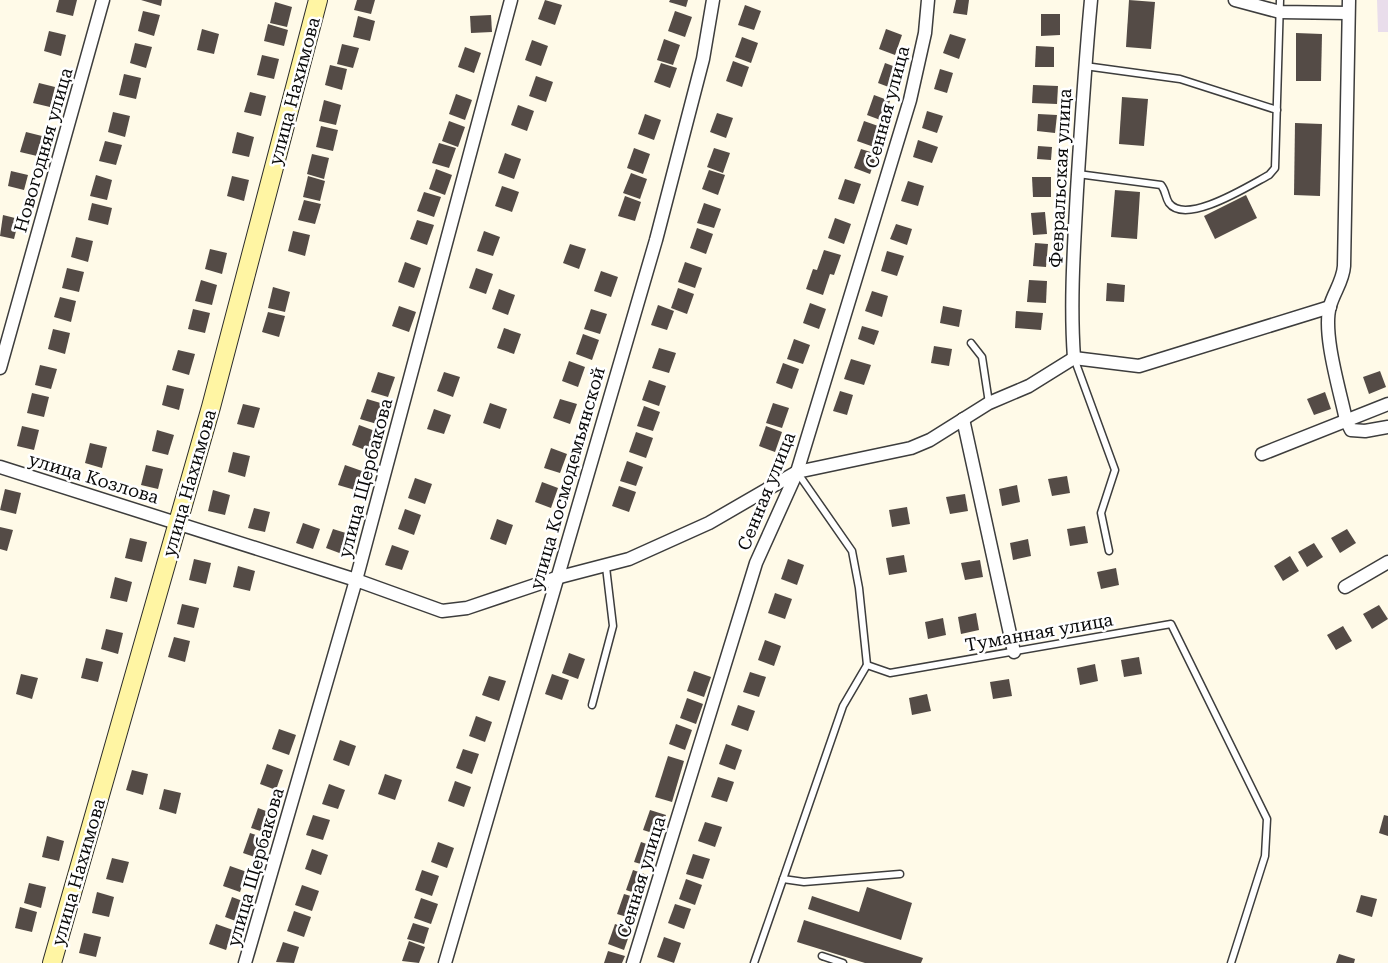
<svg xmlns="http://www.w3.org/2000/svg" width="1388" height="963" viewBox="0 0 1388 963" font-family="'Roboto Serif',serif">
<style>
.industrial{fill:#e9ddeb}
.building{fill:#544b46}
.lines{fill:none;stroke-linecap:round;stroke-linejoin:round}
.service-casing{stroke:#3d3d3d;stroke-width:9}
.minor-casing{stroke:#3d3d3d;stroke-width:15}
.secondary-casing{stroke:#2c2c2c;stroke-width:20}
.service{stroke:#fff;stroke-width:6}
.minor{stroke:#fff;stroke-width:12}
.secondary{stroke:#fff5a3;stroke-width:18}
.labels{text-anchor:middle;dominant-baseline:central;stroke-width:5;stroke-linejoin:round;paint-order:stroke}
.street-label{font-size:18px;fill:#0a0a0a;stroke:#fff}
</style>
<rect width="100%" height="100%" fill="#fffae8"/>
<path class="industrial" d="M1377,0h11v32h-10z"/>
<g class="building">
<path d="M59,0h18l-4,16 -17,-4z"/>
<path d="M141,0h21l-1,6z"/>
<path d="M357,0h18l-4,14 -17,-4z"/>
<path d="M545,0l17,5 -7,20 -17,-6z"/>
<path d="M670,0h18l-2,7 -17,-5z"/>
<path d="M956,0h13l-2,15 -14,-2z"/>
<path d="M1129,0l26,2 -4,47 -25,-2z"/>
<path d="M275,2l17,5 -5,20 -17,-4z"/>
<path d="M745,5l16,6 -7,19 -16,-5z"/>
<path d="M143,11l17,4 -6,21 -16,-5z"/>
<path d="M675,11l17,6 -7,20 -17,-6z"/>
<path d="M1041,14h19v21l-19,1z"/>
<path d="M491,15l1,17 -21,1 -1,-17z"/>
<path d="M358,16l17,5 -5,20 -17,-4z"/>
<path d="M268,24l20,6 -4,16 -20,-5z"/>
<path d="M202,29l17,5 -5,20 -17,-4z"/>
<path d="M886,29l16,6 -7,20 -16,-6z"/>
<path d="M49,31l17,4 -5,21 -17,-5z"/>
<path d="M1296,33l26,1 -1,47h-25z"/>
<path d="M950,34l16,5 -7,20 -16,-6z"/>
<path d="M742,37l16,6 -7,20 -16,-6z"/>
<path d="M664,39l16,6 -7,20 -16,-5z"/>
<path d="M532,40l16,6 -7,20 -16,-6z"/>
<path d="M135,43l17,4 -6,21 -16,-5z"/>
<path d="M342,44l17,4 -6,20 -16,-4z"/>
<path d="M1036,46l18,1v20h-19z"/>
<path d="M465,47l16,6 -7,20 -16,-6z"/>
<path d="M262,55l17,4 -5,20 -17,-4z"/>
<path d="M733,61l16,6 -7,20 -16,-6z"/>
<path d="M661,63l16,5 -7,20 -16,-6z"/>
<path d="M885,63l16,6 -7,20 -16,-6z"/>
<path d="M330,65l17,4 -5,21 -17,-5z"/>
<path d="M940,69l13,4 -6,20 -13,-4z"/>
<path d="M124,74l17,4 -5,21 -17,-4z"/>
<path d="M536,76l17,6 -7,20 -17,-6z"/>
<path d="M39,83l16,4 -5,20 -17,-4z"/>
<path d="M1033,85l25,1 -1,18 -25,-1z"/>
<path d="M250,92l16,4 -5,20 -17,-4z"/>
<path d="M456,94l16,6 -7,20 -16,-6z"/>
<path d="M874,95l16,6 -7,20 -16,-6z"/>
<path d="M1122,97l26,2 -4,47 -25,-2z"/>
<path d="M324,100l17,5 -5,20 -17,-4z"/>
<path d="M518,105l16,6 -7,20 -16,-6z"/>
<path d="M927,111l16,5 -6,17 -15,-5z"/>
<path d="M113,112l17,4 -5,21 -17,-5z"/>
<path d="M717,113l16,5 -7,20 -16,-6z"/>
<path d="M645,114l16,6 -7,20 -16,-6z"/>
<path d="M1038,114l19,1 -2,18 -18,-2z"/>
<path d="M449,121l16,6 -7,20 -16,-6z"/>
<path d="M864,121l17,6 -7,20 -17,-6z"/>
<path d="M1295,123l27,1 -2,72 -26,-1z"/>
<path d="M321,126l17,4 -5,21 -17,-4z"/>
<path d="M26,132l16,4 -5,20 -17,-4z"/>
<path d="M237,132l17,5 -5,20 -17,-4z"/>
<path d="M918,140l20,7 -6,16 -19,-6z"/>
<path d="M105,141l17,4 -6,20 -17,-4z"/>
<path d="M439,143l17,5 -7,20 -17,-5z"/>
<path d="M1038,146l14,1 -1,13 -14,-1z"/>
<path d="M634,148l16,6 -7,20 -16,-6z"/>
<path d="M714,148l16,5 -7,20 -16,-6z"/>
<path d="M861,149l16,5 -7,20 -16,-6z"/>
<path d="M505,153l16,6 -7,20 -16,-6z"/>
<path d="M312,154l17,4 -5,21 -17,-5z"/>
<path d="M436,169l16,6 -7,20 -16,-6z"/>
<path d="M709,170l16,5 -7,20 -16,-6z"/>
<path d="M11,171l17,4 -4,15 -16,-4z"/>
<path d="M631,173l16,6 -7,20 -17,-6z"/>
<path d="M96,175l16,5 -5,20 -17,-4z"/>
<path d="M232,176l17,4 -5,21 -17,-5z"/>
<path d="M308,176l17,5 -5,20 -17,-4z"/>
<path d="M1032,177h19v20h-18z"/>
<path d="M845,179l16,5 -7,20 -16,-5z"/>
<path d="M908,181l16,5 -6,20 -17,-5z"/>
<path d="M502,186l17,6 -7,20 -17,-6z"/>
<path d="M1115,190l25,2 -3,47 -26,-2z"/>
<path d="M424,192l17,5 -7,20 -17,-6z"/>
<path d="M1246,195l11,23 -42,21 -11,-23z"/>
<path d="M625,196l16,6 -6,19 -17,-5z"/>
<path d="M304,200l17,4 -6,20 -17,-4z"/>
<path d="M92,203l20,5 -4,17 -20,-5z"/>
<path d="M704,203l17,6 -7,19 -17,-5z"/>
<path d="M1045,212l2,22 -14,1 -2,-22z"/>
<path d="M3,215l16,4 -5,20 -14,-3z"/>
<path d="M835,218l16,6 -7,20 -16,-6z"/>
<path d="M417,220l17,5 -7,20 -17,-6z"/>
<path d="M896,224l16,5 -5,16 -17,-6z"/>
<path d="M697,228l16,6 -7,20 -16,-6z"/>
<path d="M293,231l17,4 -5,21 -17,-5z"/>
<path d="M484,231l16,6 -7,19 -16,-5z"/>
<path d="M76,237l17,4 -5,21 -17,-5z"/>
<path d="M1035,243l13,1 -2,23 -13,-1z"/>
<path d="M570,244l16,5 -7,20 -16,-6z"/>
<path d="M210,249l17,4 -5,21 -17,-5z"/>
<path d="M824,250l17,5 -7,20 -4,-1 -7,21 -17,-6 7,-20 4,1z"/>
<path d="M887,251l17,5 -7,20 -16,-5z"/>
<path d="M405,262l16,6 -7,20 -16,-6z"/>
<path d="M685,262l17,6 -7,20 -17,-6z"/>
<path d="M67,268l17,4 -5,20 -17,-4z"/>
<path d="M476,268l17,6 -7,20 -17,-6z"/>
<path d="M601,271l17,6 -7,20 -17,-6z"/>
<path d="M201,280l16,5 -5,20 -17,-4z"/>
<path d="M1029,280l18,1 -1,22 -19,-1z"/>
<path d="M1107,283l18,2 -1,17 -18,-1z"/>
<path d="M273,287l17,5 -5,20 -17,-4z"/>
<path d="M678,288l16,6 -7,20 -16,-6z"/>
<path d="M499,289l16,6 -7,20 -16,-6z"/>
<path d="M872,291l16,5 -6,21 -17,-6z"/>
<path d="M60,297l16,4 -5,21 -17,-5z"/>
<path d="M810,303l16,6 -7,20 -16,-6z"/>
<path d="M658,305l16,6 -7,19 -16,-5z"/>
<path d="M399,306l17,6 -7,20 -17,-6z"/>
<path d="M943,306l19,4 -3,17 -19,-4z"/>
<path d="M193,309l17,4 -5,20 -17,-4z"/>
<path d="M591,309l16,5 -7,20 -16,-5z"/>
<path d="M1016,311l27,2 -2,17 -26,-2z"/>
<path d="M268,312l17,4 -6,21 -17,-5z"/>
<path d="M862,326l17,5 -5,14 -16,-6z"/>
<path d="M504,328l17,6 -7,20 -17,-6z"/>
<path d="M53,329l17,4 -5,21 -17,-5z"/>
<path d="M583,334l16,6 -7,20 -16,-6z"/>
<path d="M794,339l16,6 -7,19 -16,-5z"/>
<path d="M934,346l18,3 -3,17 -18,-3z"/>
<path d="M659,348l17,5 -7,20 -17,-5z"/>
<path d="M178,350l17,4 -6,21 -17,-5z"/>
<path d="M851,359l20,6 -7,20 -20,-6z"/>
<path d="M569,361l16,6 -7,20 -16,-6z"/>
<path d="M783,363l16,6 -7,20 -16,-6z"/>
<path d="M40,365l17,4 -6,20 -16,-4z"/>
<path d="M1380,371l6,16 -17,7 -6,-17z"/>
<path d="M378,372l17,5 -7,20 -17,-5z"/>
<path d="M444,372l16,5 -7,20 -16,-6z"/>
<path d="M649,380l17,6 -7,20 -17,-6z"/>
<path d="M167,385l17,4 -5,21 -17,-5z"/>
<path d="M840,391l13,4 -6,20 -14,-4z"/>
<path d="M1325,392l6,17 -17,6 -7,-16z"/>
<path d="M32,393l17,4 -5,20 -17,-4z"/>
<path d="M367,399l17,5 -7,20 -17,-5z"/>
<path d="M560,399l17,5 -7,20 -17,-6z"/>
<path d="M490,403l17,6 -7,20 -17,-6z"/>
<path d="M773,403l16,5 -7,20 -16,-5z"/>
<path d="M243,404l17,4 -6,20 -17,-4z"/>
<path d="M644,406l16,6 -7,19 -16,-5z"/>
<path d="M434,409l17,6 -7,19 -17,-5z"/>
<path d="M359,425l16,6 -7,20 -16,-6z"/>
<path d="M22,426l17,4 -5,20 -17,-4z"/>
<path d="M766,426l16,6 -7,20 -16,-6z"/>
<path d="M157,430l17,5 -6,20 -16,-4z"/>
<path d="M636,432l17,6 -7,20 -17,-6z"/>
<path d="M90,443l17,4 -5,21 -17,-5z"/>
<path d="M551,448l16,6 -7,19 -16,-5z"/>
<path d="M233,452l17,4 -5,21 -17,-5z"/>
<path d="M627,461l16,6 -7,19 -16,-5z"/>
<path d="M146,465l17,4 -5,20 -17,-4z"/>
<path d="M345,465l17,6 -7,19 -17,-5z"/>
<path d="M1067,476l3,17 -18,3 -4,-17z"/>
<path d="M415,478l17,6 -7,20 -17,-6z"/>
<path d="M542,482l16,6 -7,20 -16,-6z"/>
<path d="M1017,485l3,17 -18,4 -3,-17z"/>
<path d="M619,486l17,6 -7,20 -17,-6z"/>
<path d="M5,489l16,4 -5,21 -16,-4z"/>
<path d="M213,490l17,5 -5,20 -17,-4z"/>
<path d="M965,494l3,17 -18,3 -4,-17z"/>
<path d="M907,507l3,17 -18,3 -3,-17z"/>
<path d="M254,508l16,4 -5,20 -17,-4z"/>
<path d="M405,509l16,6 -7,20 -16,-6z"/>
<path d="M497,519l16,6 -7,20 -16,-6z"/>
<path d="M303,523l17,6 -7,20 -17,-6z"/>
<path d="M1085,526l3,17 -18,3 -3,-17z"/>
<path d="M0,527l13,3 -6,21 -7,-2z"/>
<path d="M333,529l16,5 -7,20 -16,-6z"/>
<path d="M1347,529l9,14 -16,10 -9,-15z"/>
<path d="M130,538l17,4 -5,20 -17,-4z"/>
<path d="M1028,539l3,17 -18,4 -3,-17z"/>
<path d="M1314,543l9,14 -16,10 -9,-15z"/>
<path d="M392,545l17,6 -7,19 -17,-5z"/>
<path d="M904,555l3,17 -18,3 -3,-17z"/>
<path d="M1290,556l9,15 -16,10 -9,-15z"/>
<path d="M194,559l17,4 -5,21 -17,-4z"/>
<path d="M788,559l16,6 -7,20 -16,-6z"/>
<path d="M980,560l3,17 -18,3 -4,-17z"/>
<path d="M238,566l17,5 -5,20 -17,-4z"/>
<path d="M1116,568l3,17 -18,4 -4,-17z"/>
<path d="M115,577l17,5 -5,20 -17,-4z"/>
<path d="M775,593l17,6 -7,20 -17,-6z"/>
<path d="M182,604l17,4 -5,20 -17,-4z"/>
<path d="M1379,605l9,14 -16,10 -9,-15z"/>
<path d="M976,613l3,17 -18,4 -3,-17z"/>
<path d="M943,618l3,17 -18,4 -3,-17z"/>
<path d="M1343,626l9,15 -16,9 -9,-15z"/>
<path d="M106,629l17,4 -5,21 -17,-5z"/>
<path d="M174,637l16,4 -5,21 -17,-5z"/>
<path d="M765,640l16,6 -7,20 -16,-6z"/>
<path d="M569,653l16,6 -7,20 -16,-6z"/>
<path d="M1139,657l3,17 -18,3 -3,-17z"/>
<path d="M86,658l17,4 -5,20 -17,-4z"/>
<path d="M1095,664l3,17 -18,4 -3,-17z"/>
<path d="M694,671l17,6 -7,20 -17,-6z"/>
<path d="M750,672l16,5 -7,20 -16,-5z"/>
<path d="M21,674l17,4 -6,21 -16,-5z"/>
<path d="M552,674l17,6 -7,20 -17,-6z"/>
<path d="M489,676l17,5 -7,20 -17,-6z"/>
<path d="M1009,679l3,17 -19,3 -3,-17z"/>
<path d="M927,694l4,17 -19,4 -3,-17z"/>
<path d="M687,698l16,6 -7,20 -16,-6z"/>
<path d="M738,705l17,6 -7,20 -17,-6z"/>
<path d="M476,716l16,6 -7,20 -16,-6z"/>
<path d="M676,724l16,6 -7,20 -16,-6z"/>
<path d="M279,729l17,6 -7,20 -17,-6z"/>
<path d="M340,740l16,6 -7,20 -16,-6z"/>
<path d="M726,744l16,6 -7,20 -16,-6z"/>
<path d="M463,749l16,5 -7,20 -16,-6z"/>
<path d="M668,756l16,5 -12,41 -17,-5z"/>
<path d="M267,764l16,6 -7,20 -16,-6z"/>
<path d="M132,770l16,4 -5,21 -17,-5z"/>
<path d="M385,774l17,6 -7,20 -17,-6z"/>
<path d="M718,777l16,5 -7,20 -16,-5z"/>
<path d="M455,781l16,6 -7,20 -16,-6z"/>
<path d="M329,784l16,6 -7,19 -16,-5z"/>
<path d="M164,789l17,4 -5,21 -17,-5z"/>
<path d="M258,808l16,6 -7,19 -16,-5z"/>
<path d="M650,810l16,5 -7,20 -16,-5z"/>
<path d="M313,815l17,5 -7,20 -17,-5z"/>
<path d="M1384,815l4,1v20l-9,-3z"/>
<path d="M705,822l17,5 -7,20 -17,-6z"/>
<path d="M250,833l17,6 -7,20 -17,-6z"/>
<path d="M47,836l17,5 -5,20 -17,-4z"/>
<path d="M438,842l16,6 -7,20 -16,-6z"/>
<path d="M641,842l17,6 -7,19 -17,-5z"/>
<path d="M312,849l16,6 -7,20 -16,-6z"/>
<path d="M693,854l17,5 -7,20 -17,-5z"/>
<path d="M112,858l17,4 -6,21 -17,-4z"/>
<path d="M230,866l17,6 -7,20 -17,-6z"/>
<path d="M422,870l17,6 -7,20 -17,-6z"/>
<path d="M633,870l17,6 -7,20 -17,-6z"/>
<path d="M686,879l16,6 -7,20 -16,-6z"/>
<path d="M29,883l17,4 -5,21 -17,-5z"/>
<path d="M302,885l17,6 -7,20 -17,-6z"/>
<path d="M867,887l45,16 -11,37 -93,-31 4,-13 47,16z"/>
<path d="M97,892l17,5 -5,20 -17,-4z"/>
<path d="M624,894l17,5 -7,20 -17,-5z"/>
<path d="M1361,895l16,4 -5,18 -16,-5z"/>
<path d="M232,897l16,6 -7,20 -16,-6z"/>
<path d="M421,898l17,6 -7,20 -17,-6z"/>
<path d="M675,904l16,5 -7,20 -16,-6z"/>
<path d="M20,907l17,5 -5,20 -17,-4z"/>
<path d="M294,911l17,6 -7,20 -17,-6z"/>
<path d="M804,920l119,38 -2,5h-56l-68,-21z"/>
<path d="M413,923l16,5 -5,16 -17,-5z"/>
<path d="M216,924l17,6 -7,20 -17,-6z"/>
<path d="M615,924l16,6 -7,20 -16,-6z"/>
<path d="M84,933l17,4 -5,20 -17,-4z"/>
<path d="M664,937l17,6 -7,20 -17,-6z"/>
<path d="M409,941l16,6 -6,16 -17,-2z"/>
<path d="M283,942l16,5 -5,16 -18,-1z"/>
<path d="M608,951l17,5 -3,7h-18z"/>
<path d="M1339,954l16,5 -1,4h-18z"/>
</g>
<g class="lines">
<defs>
<g id="service">
<path d="M1085,66l95,13 97,31"/>
<path d="M1078,174l83,11c5,6 4,12 8,18 17,23 81,-18 100,-28l6,-7 5,-168"/>
<path d="M971,343l11,14 7,46"/>
<path d="M1074,358l41,112 -14,43 8,38"/>
<path d="M797,472l55,79 7,37 8,77"/>
<path d="M592,705l21,-79 -7,-59"/>
<path d="M783,879l21,3 96,-8"/>
<path d="M822,956l21,7"/>
<path d="M754,963l89,-257 24,-41 23,8 281,-49 96,195 -2,37 -34,107"/>
</g>
<g id="minor">
<path d="M1235,0l45,12 68,1"/>
<path d="M1349,0l-5,266c-1,15 -10,26 -14,40 -8,27 10,85 16,114l5,10 14,1 23,-4"/>
<path d="M1074,358c-4,-56 0,-112 3,-168 4,-63 8,-127 14,-190"/>
<path d="M1074,358l65,8 191,-59"/>
<path d="M0,368l103,-368"/>
<path d="M963,419l51,233"/>
<path d="M1262,454l126,-50"/>
<path d="M0,467l356,113 86,31 25,-3 89,-30 73,-19 80,-36 88,-51 114,-24 19,-8 59,-37 40,-17 45,-28"/>
<path d="M1345,587l43,-25"/>
<path d="M245,963l111,-383 155,-580"/>
<path d="M445,963l211,-723 47,-181 10,-59"/>
<path d="M633,963l123,-400 41,-91 113,-372 15,-67 3,-33"/>
</g>
<path id="secondary" d="M52,963l159,-556 107,-407"/>
</defs>
<use href="#service" class="service-casing"/>
<use href="#minor" class="minor-casing"/>
<use href="#secondary" class="secondary-casing"/>
<use href="#service" class="service"/>
<use href="#minor" class="minor"/>
<use href="#secondary" class="secondary"/>
</g>
<g class="labels">
<g class="street-label">
<text transform="translate(294 91) rotate(-75)">улица Нахимова</text>
<text transform="translate(887 107) rotate(-75)">Сенная улица</text>
<text transform="translate(43 150) rotate(-74)">Новогодняя улица</text>
<text transform="translate(1060 178) rotate(-87)">Февральская улица</text>
<text transform="translate(94 478) rotate(17)">улица Козлова</text>
<text transform="translate(365 478) rotate(-75)">улица Щербакова</text>
<text transform="translate(567 478) rotate(-74)">улица Космодемьянской</text>
<text transform="translate(189 483) rotate(-74)">улица Нахимова</text>
<text transform="translate(766 491) rotate(-68)">Сенная улица</text>
<text transform="translate(1039 632) rotate(-10)">Туманная улица</text>
<text transform="translate(255 867) rotate(-74)">улица Щербакова</text>
<text transform="translate(78 872) rotate(-74)">улица Нахимова</text>
<text transform="translate(641 877) rotate(-73)">Сенная улица</text>
</g>
</g>
</svg>
